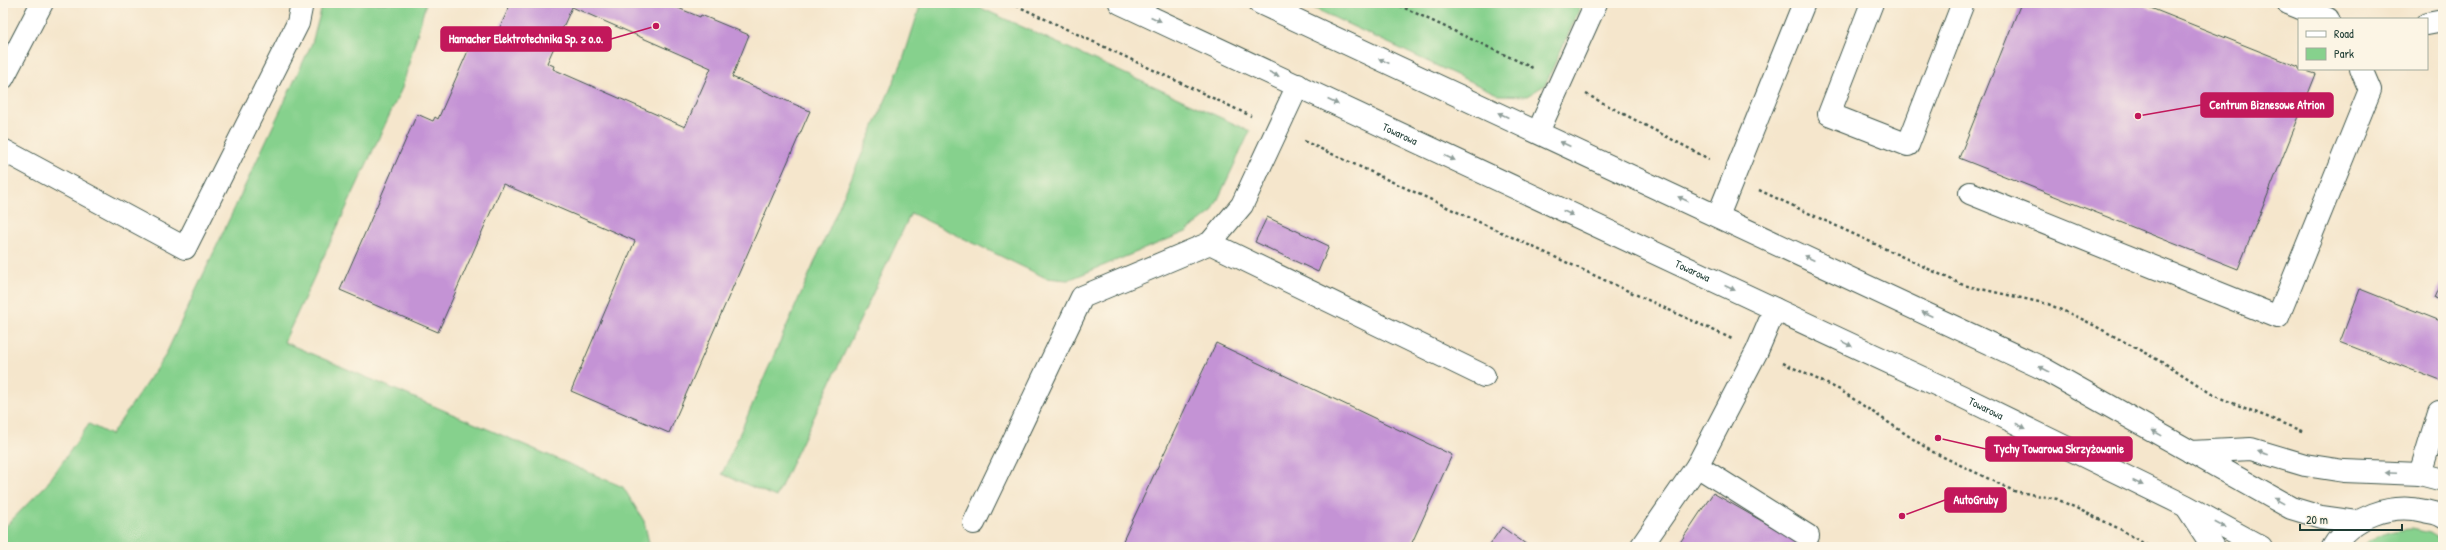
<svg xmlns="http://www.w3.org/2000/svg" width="2446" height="550" viewBox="0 0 2446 550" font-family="'Patrick Hand',sans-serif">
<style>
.green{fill:#86d18d;stroke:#528760}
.building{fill:#c493d5;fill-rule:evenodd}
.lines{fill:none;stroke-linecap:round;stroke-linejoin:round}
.minor-casing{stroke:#3f564b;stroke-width:24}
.path{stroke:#3f564b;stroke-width:2.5;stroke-dasharray:3 3;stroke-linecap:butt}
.minor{stroke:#fff;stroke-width:22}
.oneway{fill:#8f9e9a}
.labels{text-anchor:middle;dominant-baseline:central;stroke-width:3.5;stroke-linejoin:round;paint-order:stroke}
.street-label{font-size:11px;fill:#1f3d34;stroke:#fcf5e5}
.leader{fill:none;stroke:#c2185b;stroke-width:1.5}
.callout-dot{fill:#c2185b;stroke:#fcf5e5;stroke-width:1.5}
.callout{fill:#c2185b;stroke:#c2185b;stroke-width:1.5}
.callout-label{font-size:12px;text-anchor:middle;font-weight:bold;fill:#fff}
</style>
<rect width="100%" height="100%" fill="#fcf5e5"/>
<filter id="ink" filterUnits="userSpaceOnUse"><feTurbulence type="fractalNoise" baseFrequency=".025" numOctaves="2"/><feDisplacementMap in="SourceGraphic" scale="8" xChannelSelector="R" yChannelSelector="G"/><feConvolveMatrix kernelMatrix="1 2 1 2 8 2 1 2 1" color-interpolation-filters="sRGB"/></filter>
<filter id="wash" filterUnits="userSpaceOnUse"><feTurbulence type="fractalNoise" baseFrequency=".012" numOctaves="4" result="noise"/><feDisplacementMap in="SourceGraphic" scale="16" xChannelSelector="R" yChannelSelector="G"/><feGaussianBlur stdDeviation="0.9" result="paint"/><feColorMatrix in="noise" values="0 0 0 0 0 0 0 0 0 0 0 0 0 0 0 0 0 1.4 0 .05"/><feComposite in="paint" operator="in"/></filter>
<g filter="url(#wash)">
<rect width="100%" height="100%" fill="#f5e6cc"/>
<g class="green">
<path d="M323,3h103l-24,85 -118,254 339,145 21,34 6,26h-647v-18l44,-45 42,-60 22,11 54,-79 147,-313z"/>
<path d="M921,3h49l280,128 -38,81 -26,20 -118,48 -22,-2 -135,-65 -135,284 -54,-23 181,-414z"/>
<path d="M1303,3h277l2,1 -37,81 -18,11 -28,-1z"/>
<path d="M2412,529l18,4 13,8v6h-82c16,-13 30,-17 51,-18z"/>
</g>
<g id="blocks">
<g class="building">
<path d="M511,3h155l34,14 1,-2 48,20 -17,42 78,34 -141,322 -98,-42 64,-150 -132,-57 -65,148 -98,-42 77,-176 16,7 2,-4 3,2 37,-84 -3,-1 1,-3 18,8 2,-4 3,1zM572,7l139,61 -26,59 -132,-58 1,-3 -7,-3z"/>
<path d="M2021,3h117l161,64v2l17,5 -78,195 -279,-111z"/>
<path d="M1267,217l62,29 -11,26 -63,-30z"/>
<path d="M2443,279v22l-8,-3z"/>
<path d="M2360,289l83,33v60l-103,-40z"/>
<path d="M1216,343l236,112 -42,92h-290z"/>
<path d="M1713,493l89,51 -2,3h-123z"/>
<path d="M1502,527l28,20h-42z"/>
</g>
</g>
</g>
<g filter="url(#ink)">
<use href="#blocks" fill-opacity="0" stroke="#3f564b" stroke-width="1"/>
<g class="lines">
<defs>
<g id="minor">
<path id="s1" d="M1120,3l841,393 225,110 75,41"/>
<path d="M1260,3l782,365 249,140 30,9 36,5"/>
<path d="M1872,3l-43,111 79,31 55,-142"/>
<path d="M2288,3l40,16"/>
<path d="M2427,24l16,-3"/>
<path d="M3,78l39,-75"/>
<path d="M1538,132l58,-129"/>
<path d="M3,150l182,98 113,-225 4,-20"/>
<path d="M1970,193l308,124 92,-227 -9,-21"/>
<path d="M1718,216l86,-213"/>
<path d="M1210,243l274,133"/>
<path d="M2191,452l60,-3 54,16 39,6 76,3 23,6"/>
<path d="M1697,466l111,70"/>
<path d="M2420,474l19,-62"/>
<path d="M2188,509l25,38"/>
<path d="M974,523l108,-226 128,-54 32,-38 56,-120"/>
<path d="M1641,547l56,-81 60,-115 18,-42"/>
<path d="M2333,547c19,-31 58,-44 92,-36 6,2 13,2 18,6"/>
</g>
</defs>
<use href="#minor" class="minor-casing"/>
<g class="path">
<path d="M1011,3l240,113"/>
<path d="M1394,3l141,66"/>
<path d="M1586,94l123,65"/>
<path d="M1304,141l428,198"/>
<path d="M1759,190l204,95 85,19 36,16 87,47 42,28 91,37"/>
<path d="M1783,363l57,27 91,61 83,40 43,8 63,30 30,18"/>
</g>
<use href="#minor" class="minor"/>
</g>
<defs><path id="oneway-solid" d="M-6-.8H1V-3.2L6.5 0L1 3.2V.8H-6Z"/></defs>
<g class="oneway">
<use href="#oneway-solid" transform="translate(1156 19) rotate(25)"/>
<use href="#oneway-solid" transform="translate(1384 61) rotate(-155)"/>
<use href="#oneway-solid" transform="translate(1274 74) rotate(25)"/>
<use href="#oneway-solid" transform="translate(1333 102) rotate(25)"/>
<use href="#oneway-solid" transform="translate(1503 115) rotate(-155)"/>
<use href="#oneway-solid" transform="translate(1565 144) rotate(-155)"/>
<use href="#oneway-solid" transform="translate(1450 158) rotate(25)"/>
<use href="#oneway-solid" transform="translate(1683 199) rotate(-155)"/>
<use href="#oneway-solid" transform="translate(1568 213) rotate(25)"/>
<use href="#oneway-solid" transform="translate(1809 258) rotate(-155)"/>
<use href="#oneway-solid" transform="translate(1730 288) rotate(24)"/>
<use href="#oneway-solid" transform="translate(1927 314) rotate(-155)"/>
<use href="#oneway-solid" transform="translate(1847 344) rotate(26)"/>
<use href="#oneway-solid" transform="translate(2044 369) rotate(-152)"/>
<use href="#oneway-solid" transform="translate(2021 426) rotate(27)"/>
<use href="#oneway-solid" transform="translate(2157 433) rotate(-151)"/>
<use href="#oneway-solid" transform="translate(2263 453) rotate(-163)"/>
<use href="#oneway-solid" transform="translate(2391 473) rotate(-178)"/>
<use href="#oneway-solid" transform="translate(2138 483) rotate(25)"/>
<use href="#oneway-solid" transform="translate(2279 501) rotate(-151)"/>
<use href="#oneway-solid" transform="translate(2220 525) rotate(28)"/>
</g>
</g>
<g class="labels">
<g class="street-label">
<text stroke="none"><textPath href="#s1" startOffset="309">Towarowa</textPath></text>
<text stroke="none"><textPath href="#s1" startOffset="632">Towarowa</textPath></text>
<text stroke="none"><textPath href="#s1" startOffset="956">Towarowa</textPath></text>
</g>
</g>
<path class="leader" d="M656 26L611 39M2138 116L2201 105M1938 438L1986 449M1902 516L1945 500"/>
<g class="callout-dot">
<circle cx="656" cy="26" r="4"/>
<circle cx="2138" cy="116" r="4"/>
<circle cx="1938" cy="438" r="4"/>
<circle cx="1902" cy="516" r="4"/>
</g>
<g class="callout">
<rect x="441" y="27" width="170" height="24" rx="4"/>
<rect x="2201" y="93" width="132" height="24" rx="4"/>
<rect x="1986" y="437" width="146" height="24" rx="4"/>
<rect x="1945" y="488" width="61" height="24" rx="4"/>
</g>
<g class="callout-label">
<text x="526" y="43">Hamacher Elektrotechnika Sp. z o.o.</text>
<text x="2267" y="109">Centrum Biznesowe Atrion</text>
<text x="2059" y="453">Tychy Towarowa Skrzyżowanie</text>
<text x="1976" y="504">AutoGruby</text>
</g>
<rect width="2446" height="550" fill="none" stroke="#fcf5e5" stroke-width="16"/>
<rect x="2298" y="18" width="130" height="52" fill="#fcf5e5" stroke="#a4ab9e"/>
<rect x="2306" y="31" width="20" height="6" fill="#ffffff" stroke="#a4ab9e"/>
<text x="2334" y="38" font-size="12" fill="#1f3d34">Road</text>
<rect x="2306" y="48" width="20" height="12" fill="#86d18d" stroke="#a4ab9e"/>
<text x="2334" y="58" font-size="12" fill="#1f3d34">Park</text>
<path d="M2300 524v6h102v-6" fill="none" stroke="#1f3d34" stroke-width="2"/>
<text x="2306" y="524" font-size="12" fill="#1f3d34" stroke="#fcf5e5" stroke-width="3" paint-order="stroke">20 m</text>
</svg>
